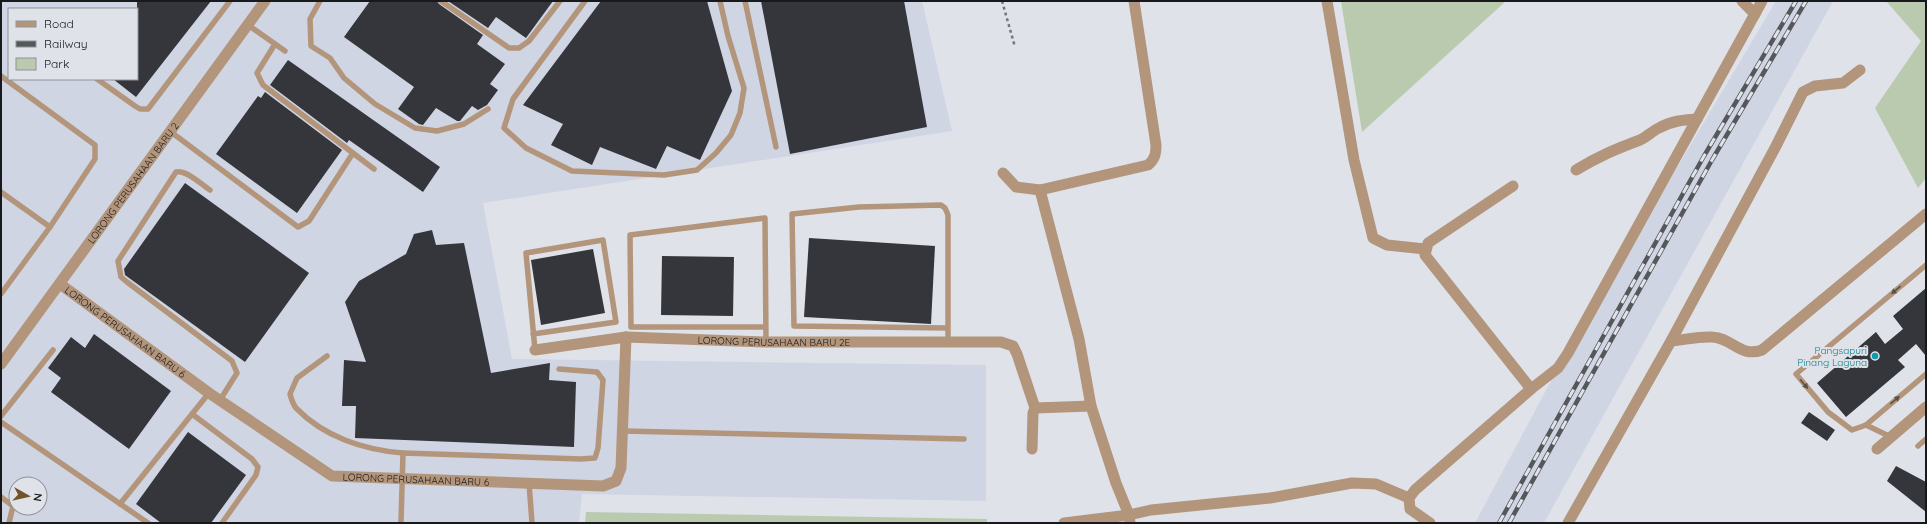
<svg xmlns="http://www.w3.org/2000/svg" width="1927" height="524" viewBox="0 0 1927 524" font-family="Quicksand,sans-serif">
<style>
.built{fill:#d0d5e3;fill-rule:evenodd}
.green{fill:#bacaaf}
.building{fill:#35363c}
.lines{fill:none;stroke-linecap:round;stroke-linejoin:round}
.path{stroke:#74767b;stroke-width:2.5;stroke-dasharray:3 3;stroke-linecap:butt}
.service{stroke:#b2957b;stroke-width:5.5}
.minor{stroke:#b2957b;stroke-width:11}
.rail-casing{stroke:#55575b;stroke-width:4.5}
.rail{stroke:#dfe2e9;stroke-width:3;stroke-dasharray:9;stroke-linecap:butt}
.oneway{fill:#5d5147}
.culture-dot{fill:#0f9aa8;stroke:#dfe2e9;stroke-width:1.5}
.labels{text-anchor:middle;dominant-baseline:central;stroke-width:4;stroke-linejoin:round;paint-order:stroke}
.street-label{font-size:10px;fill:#18191c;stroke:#dfe2e9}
.culture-label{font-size:10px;fill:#0d838f;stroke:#dfe2e9;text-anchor:end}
</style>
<rect width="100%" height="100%" fill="#dfe2e9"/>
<g class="built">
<path d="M1,1h921l30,130 -469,72 29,156 474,6v136l-404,-7 -3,29h-578zM9,9h128v70h-128zM16,484h24v24h-24z"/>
<path d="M1776,1h57l-289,522h-69l83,-155z"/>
</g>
<g class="green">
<path d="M1341,1h165l-144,131z"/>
<path d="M1886,1h40v177l-8,10 -43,-80 46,-67z"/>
<path d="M586,512l401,7v4h-402z"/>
</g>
<g class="building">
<path d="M137,1h74l-75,96 -23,-18h24z"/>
<path d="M370,1h67l2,3 44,31 -6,9 28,20 -15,20 8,6 -11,15 -9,5 -6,-4 -12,15h-3l-21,-13 -13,17 -4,-1 -21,-15 16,-22 -70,-50z"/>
<path d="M448,1h105l-27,37 -30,-21 -8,11z"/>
<path d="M601,1h106l25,90 -32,69 -33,-14 -11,23 -56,-22 -8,18 -41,-20 12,-21 -40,-19z"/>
<path d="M761,1h143l23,126 -137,27z"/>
<path d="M288,60l152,107 -17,25 -74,-52 -2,3 -77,-58z"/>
<path d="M265,92l77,58 -45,63 -81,-59 42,-58 3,2z"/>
<path d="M185,183l124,90 -64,89 -120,-87 -1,-6z"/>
<path d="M432,230l4,15 28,-2 27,130 59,-10 -1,17 27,2 -2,65 -219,-9 1,-32h-14l2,-46 22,2 -21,-60 14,-21 47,-27 8,-20z"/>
<path d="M809,238l126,8 -4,78 -127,-7z"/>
<path d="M593,249l12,64 -64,12 -10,-65z"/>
<path d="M662,256l72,1 -1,59 -72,-1z"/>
<path d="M1926,288v68l-10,-12 -18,16 7,7 -59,50 -29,-34 59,-51 9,12 18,-15 -10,-13z"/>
<path d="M94,334l77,57 -42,58 -78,-57 10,-14 -13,-10 23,-31 14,11z"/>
<path d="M1809,412l26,18 -8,11 -26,-18z"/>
<path d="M188,432l58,43 -35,48h-50l-25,-19z"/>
<path d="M1896,466l30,16v30l-39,-31z"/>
</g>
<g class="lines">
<path class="path" d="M1002,1l13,46"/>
<g class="service">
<path d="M320,1l-10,18 1,27 19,12 14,20 31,26 40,24 22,3 27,-7 24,-15"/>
<path d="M441,1l68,47h10l10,-7 31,-40"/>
<path d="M585,1l-72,98 -9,29 22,20 46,23 92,4 33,-5 19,-17 15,-18 9,-22 4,-25 -16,-52 -8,-35"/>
<path d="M745,1l31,146"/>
<path d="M248,25l37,26"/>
<path d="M275,44l-18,29 6,12 111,84"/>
<path d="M1,76l94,69v14l-45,68 -49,67"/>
<path d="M97,79l38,27 5,3h8l82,-108"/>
<path d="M171,132l127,95 11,-6 44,-68"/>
<path d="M210,190c-8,-5 -24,-21 -34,-18l-58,89 3,16 6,5 105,79 5,12 -17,27"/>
<path d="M1,192l49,35"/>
<path d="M1926,265l-130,109 32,38 24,18 14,-5 60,-51"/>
<path d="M766,327h-135l-1,-92 135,-17 1,124"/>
<path d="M533,334l83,-12 -13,-82 -77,13 9,97"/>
<path d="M948,341v-126l-3,-7 -4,-3 -82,2 -67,7 2,112 154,2"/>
<path d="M327,356l-30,22 -7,16c1,4 3,10 6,14 28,29 68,42 107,45"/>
<path d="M209,393l-17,21 60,45 6,8 -2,8 -34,48"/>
<path d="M1,416l52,-66"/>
<path d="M1,422l147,101"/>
<path d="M1866,425l25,12"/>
<path d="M623,431l341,8"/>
<path d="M1918,446l8,-7"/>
<path d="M529,483l3,40"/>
<path d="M1,497l12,9 -4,17"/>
<path d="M120,504l72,-90"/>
<path d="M401,522l2,-69 178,6 14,-1 3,-10 5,-68 -6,-8 -38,-3"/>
</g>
<g class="minor">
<path d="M1327,1l27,159 19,78 14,7 38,4"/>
<path d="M1742,1l13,13"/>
<path d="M1576,170c23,-14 40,-21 64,-30 7,-3 12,-9 19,-12 12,-7 24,-8 38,-9"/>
<path d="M1003,173l13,14 24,3 108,-25c7,-6 8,-11 8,-20l-22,-144"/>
<path d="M1513,186l-85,57 -3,12 106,134"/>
<path d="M1040,190l39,149 12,67 25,77 13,32 1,8"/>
<path id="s1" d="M60,284l149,109 123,83 271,10 13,-5 5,-13 5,-131"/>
<path d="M1671,341c13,-1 28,-5 41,-4 21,1 28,21 50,13l164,-136"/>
<path id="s2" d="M535,350l91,-13 140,5h235l12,4 4,8 18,54 -2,5 -1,36"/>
<path id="s3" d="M1,364l264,-363"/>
<path d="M1035,408l56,-2"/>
<path d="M1877,449l49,-42"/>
<path d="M1064,523l65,-8 22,-5 119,-12 82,-15 24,1 33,14"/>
<path d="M1430,523l-20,-14 -1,-11 6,-8 116,-101 27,-21 10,-15 194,-352"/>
<path d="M1568,523l103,-182 105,-195 27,-54 12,-6 28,-3 17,-13"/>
</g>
<defs>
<g id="rail">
<path d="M1499,523l205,-367 92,-155"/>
<path d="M1509,523l203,-363 94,-159"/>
</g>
</defs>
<use href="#rail" class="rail-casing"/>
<use href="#rail" class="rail"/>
</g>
<defs><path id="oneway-solid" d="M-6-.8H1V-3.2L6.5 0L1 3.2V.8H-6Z"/></defs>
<g class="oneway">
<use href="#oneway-solid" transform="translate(1896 290) rotate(140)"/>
<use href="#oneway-solid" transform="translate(1804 384) rotate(50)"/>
<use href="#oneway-solid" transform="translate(1895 400) rotate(-40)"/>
</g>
<circle class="culture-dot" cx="1875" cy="356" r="4"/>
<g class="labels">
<g class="street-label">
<text stroke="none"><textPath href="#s3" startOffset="224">LORONG PERUSAHAAN BARU 2</textPath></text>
<text stroke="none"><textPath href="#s1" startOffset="81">LORONG PERUSAHAAN BARU 6</textPath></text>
<text stroke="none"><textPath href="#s2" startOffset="240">LORONG PERUSAHAAN BARU 2E</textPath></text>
<text stroke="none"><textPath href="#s1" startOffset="417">LORONG PERUSAHAAN BARU 6</textPath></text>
</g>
<g class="culture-label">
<text x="1867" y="350">Pangsapuri<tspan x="1867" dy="12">Pinang Laguna</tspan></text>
</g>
</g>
<rect width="1927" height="524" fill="none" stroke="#18191c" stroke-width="4"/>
<rect x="8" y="8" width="130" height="72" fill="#dfe2e9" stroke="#8f9297"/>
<rect x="16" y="21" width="20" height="6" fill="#b2957b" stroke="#8f9297"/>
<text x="44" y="28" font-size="12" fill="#18191c">Road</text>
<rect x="16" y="41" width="20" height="6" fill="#55575b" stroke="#8f9297"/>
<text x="44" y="48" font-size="12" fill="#18191c">Railway</text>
<rect x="16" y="58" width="20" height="12" fill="#bacaaf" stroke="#8f9297"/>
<text x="44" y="68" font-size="12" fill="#18191c">Park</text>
<g transform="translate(28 496) rotate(98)"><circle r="19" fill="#dfe2e9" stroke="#8f9297"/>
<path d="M0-3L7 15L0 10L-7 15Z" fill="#735429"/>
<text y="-6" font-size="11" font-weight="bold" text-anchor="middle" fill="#18191c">N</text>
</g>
</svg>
